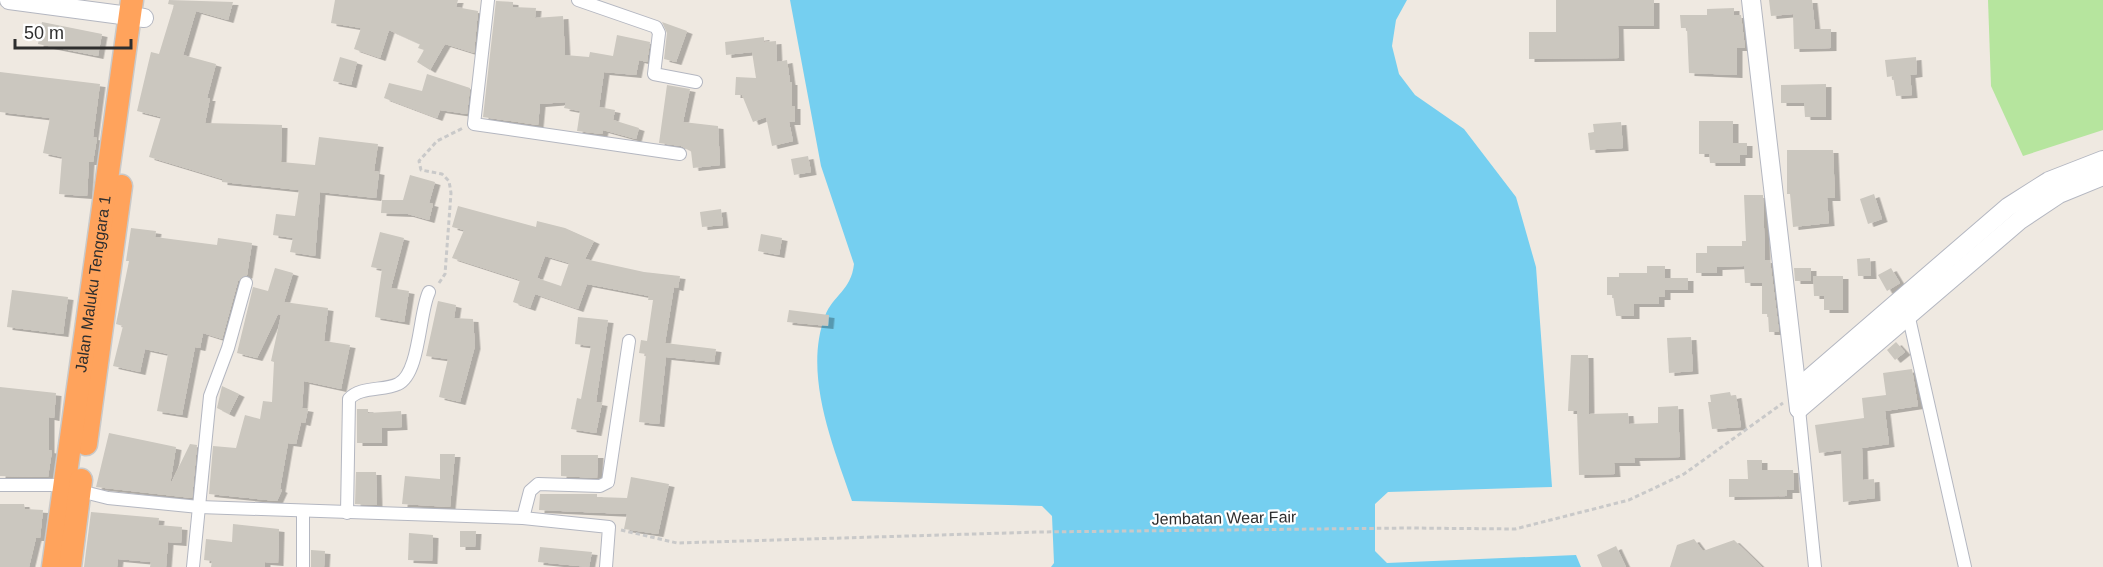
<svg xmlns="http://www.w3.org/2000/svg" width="2103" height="567" viewBox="0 0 2103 567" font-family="Arial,sans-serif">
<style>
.green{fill:#b6e59e}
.water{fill:#75cff0}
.building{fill:#cbc7bf;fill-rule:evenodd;filter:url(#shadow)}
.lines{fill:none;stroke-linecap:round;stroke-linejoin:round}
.street-casing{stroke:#b4b7c1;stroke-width:14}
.secondary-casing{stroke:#b4b7c1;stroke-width:20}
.highway-casing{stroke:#c9c9c9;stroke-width:25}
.path{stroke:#c9c9c9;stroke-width:3;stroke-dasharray:4.5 3;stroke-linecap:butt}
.street{stroke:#fff;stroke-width:12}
.secondary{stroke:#fff;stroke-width:18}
.highway{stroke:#ffa35c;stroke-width:22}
.labels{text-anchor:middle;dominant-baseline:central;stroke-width:4.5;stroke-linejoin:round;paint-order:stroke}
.street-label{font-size:16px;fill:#2e2e2e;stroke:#fff}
</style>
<defs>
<filter id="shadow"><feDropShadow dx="5.5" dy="3" stdDeviation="0" flood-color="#0004"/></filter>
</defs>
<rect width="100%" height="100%" fill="#efe9e1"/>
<path class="green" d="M1988,0h115v130l-80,26 -32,-70z"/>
<path class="water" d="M790,0h617l-11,20 -4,26 7,28 16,21 49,34 52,68 20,70 16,220 -164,5 -13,12v47l12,12 189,-8 5,12h-530l3,-4 -2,-47 -10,-10 -190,-5c-19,-56 -49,-126 -27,-185 8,-21 26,-25 29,-52l-33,-98z"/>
<g class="building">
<path d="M169,0l64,2 -5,18 -32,-9 -13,44 33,9 -9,34h3l-5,25 77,2 -1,37 34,3 4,-28 59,7 -4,27 5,1 -3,26 -56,-6 -5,64 -25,-4 3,-14 -20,-3 3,-21 19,2 4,-26 -77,-8v-3l-73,-22 12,-40 -24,-6 14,-59 8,2 15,-49 -6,-1z"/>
<path d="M335,0h123l-2,7 22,4 -4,42 -29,-9 -15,26 -13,-8 7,-12 -6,-2 2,-4 -31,-14 -9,28 -26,-9 7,-21 -30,-5z"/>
<path d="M1556,0h98v26h-36l1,32 -90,1v-27h27z"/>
<path d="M1769,0h43l3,29h16v19l-37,1 -1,-35 -22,2z"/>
<path d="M496,1l17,1v5l23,1 -1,10 28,-2 2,39 24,2 1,-5 23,4 4,-21 33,7 -3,20 -8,-2 -3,15 -32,-3 -5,35 16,3 -2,10 26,8 -3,11 -33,-9 -1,4 -25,-3 3,-20 -16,-3 2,-6 -26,2 -2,21 -55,-8z"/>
<path d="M1734,8v7h7l4,33h-8v27l-48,-2 -2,-45h-6l-1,-13h27v-6z"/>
<path d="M42,22l60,12 -4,22 -60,-12z"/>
<path d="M662,22l25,9 -11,31 -12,-3 3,-26z"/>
<path d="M764,37v5l12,-1 1,21 10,-2 3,22h2v24h3v16h-6l4,19 -21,5 -6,-29 -13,5 -11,-27h-7l1,-18 20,1 -4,-26 -26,3 -1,-13z"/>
<path d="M340,57l17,5 -6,23 -18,-4z"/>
<path d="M1916,57l1,17 -7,1 2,20 -16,1 -3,-20 -6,1 -2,-17z"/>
<path d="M0,72l100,12 -7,53 4,1 -4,24h-4l-2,34 -28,-2 3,-37 -19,-4 7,-35 -50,-6z"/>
<path d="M427,74l43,14 -3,26 -27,-4 -3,8 -53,-20 5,-15 33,8z"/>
<path d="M1826,84v33h-21l-1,-14h-23v-18z"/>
<path d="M667,85l23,4 -7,33 35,4 2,39 -27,3 -2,-17 -10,-5 -22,-3z"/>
<path d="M1699,121h34v22h14v12h-7v8h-30l-1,-9h-10z"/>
<path d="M1621,122l2,26 -33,2 -2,-17 6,-1 -1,-8z"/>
<path d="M1787,150h46l2,48h-8l2,25 -36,4 -3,-33h-3z"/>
<path d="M808,156l3,16 -17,3 -3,-16z"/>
<path d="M410,175l25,7 -6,21 4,1 -4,16 -21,-6 -27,-1 1,-13h21z"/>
<path d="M1874,194l8,25 -14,5 -8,-25z"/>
<path d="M1744,195h19l2,65h5l9,72h-10l-1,-18h-6v-31h-17l-1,-17 -27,1v6h-21v-20h11v-7h35v-5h4z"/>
<path d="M458,206l78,21 1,-6 28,7 29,13 -9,18 59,13 36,4 -2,12 -4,-1 -9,56 51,6 -2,13 -48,-5 -7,67 -20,-2 7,-68 -7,-1 2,-13 6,1 6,-41h-5l1,-4 -62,-12 -9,25 -43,-15 -5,14 -17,-6 7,-22 -68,-22 12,-28 -12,-3zM545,256l24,7 -8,23 -24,-8z"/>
<path d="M721,209l2,16 -21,2 -2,-15z"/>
<path d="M131,228l25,3 -1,6 62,8 1,-7 34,5 -5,32 -9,6 -16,58 -19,-6 -3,15 -5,-1 -13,68 -25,-4 11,-57 -23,-5 -5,23 -27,-6 10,-40 -7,-2 13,-63h-3z"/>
<path d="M380,232l24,6 -13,50 18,3 -5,31 -29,-5 7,-48 -11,-2z"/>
<path d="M761,234l21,4 -3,17 -21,-4z"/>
<path d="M1870,258l1,18h-13l-1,-17z"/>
<path d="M1647,266h18v12h23v12h-23v7h-6v7h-25v12h-18l-3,-21h-6v-18h12v-4h28z"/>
<path d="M275,268l18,5 -9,29 44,6 -4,33 26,4 -9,44 -37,-8 -2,27 6,1 -3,14 -4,-1 -5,22 -8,-1 -8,46 2,1 -5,11 -68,-7 4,-48 23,2 9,-33 15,4 3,-18 9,1 2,-40 -3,-1 10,-46 -3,-1 -21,44 -20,-5 16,-66 15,4z"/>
<path d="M1794,268h17v13h-16z"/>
<path d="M1891,268l9,15 -13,8 -9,-16z"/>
<path d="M1813,276h30v34h-19v-14h-10z"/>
<path d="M12,290l56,7 -5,37 -56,-7z"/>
<path d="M438,301l18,4 -2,13 19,1 2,27 -15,56 -21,-5 9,-38 -22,-3z"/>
<path d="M789,310l40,5 -1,11 -41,-4z"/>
<path d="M578,317l30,3 -12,82 6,1 -6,30 -25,-4 6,-31 4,1 10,-53 -16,-2z"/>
<path d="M1691,337l2,34 -24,2 -2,-35z"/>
<path d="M1896,342l9,10 -10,8 -8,-10z"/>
<path d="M1571,355h17l1,59 39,-1 1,11 29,-1v-16l20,-1 2,51 -46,1 1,5h-21l1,11 -36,1 -2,-64h-9z"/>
<path d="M1912,369l6,37 -33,5 4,33 -27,4 1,32 11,-1 1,19 -32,4 -2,-52 -22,3 -4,-28 49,-7 -2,-20 24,-3 -3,-22z"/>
<path d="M222,386l17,8 -10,20 -12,-6z"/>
<path d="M0,387l56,6 -2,25 -5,-1v33l3,1 -4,26 -48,-1z"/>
<path d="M1730,392l1,4 5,-1 5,32 -29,2 -4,-27h3l-1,-7z"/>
<path d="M357,409h11v4l33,-2 1,16 -20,1v15h-25z"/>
<path d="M109,433l67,14 -6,38 20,-41 7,1 -5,53 -96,-11z"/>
<path d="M440,454h15l-5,53 -48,-3 3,-28 35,3z"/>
<path d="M561,455h37l-1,23 -36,-2z"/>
<path d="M1747,460h15v10h31l1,20h-7v6l-58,1v-18h19z"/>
<path d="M356,472h20l1,33 -22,-1z"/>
<path d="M631,477l38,7 -11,50 -34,-5 3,-15 -88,-4 1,-16h57v3l30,1z"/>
<path d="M0,504h24l1,5 18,1 -3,28h-4l-7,29h-29z"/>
<path d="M91,512l68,6 -1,7 24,2 -1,16 -13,-1 -2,25h-16l1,-5 -33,-3 -1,8h-33z"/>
<path d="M233,524l46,5 -1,34 -13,-1v5h-54l1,-6 -8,-1 2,-21 26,3z"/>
<path d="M460,531h16l-1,16h-15z"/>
<path d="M409,533l24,2 -1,26 -24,-1z"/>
<path d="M1694,539l9,12 31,-11 28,27h-92l7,-22z"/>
<path d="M1616,546l10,21h-24l-5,-12z"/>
<path d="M540,547l52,5 -3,15 -51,-5z"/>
<path d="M311,550l14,1 -1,16h-13z"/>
</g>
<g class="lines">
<defs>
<g id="street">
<path d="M488,0l-14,124 206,30"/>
<path d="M578,0l78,27 3,6 -5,41 42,8"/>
<path d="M1909,318l56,249"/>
<path d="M1799,409l16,158"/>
<path d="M0,485h56l52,13 91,9 324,11 86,9 -3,40"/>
<path d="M347,513l2,-114c11,-13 35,-8 49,-15 22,-10 21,-72 31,-92"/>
<path d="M523,518l7,-27 8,-7 62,2 8,-4 21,-141"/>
<path d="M193,567l17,-171 18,-48 18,-65"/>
<path d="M303,567v-56"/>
</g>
<g id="secondary">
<path d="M9,0l135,18"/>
<path d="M1751,0l48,409"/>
<path d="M1797,389l211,-182 41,-26 54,-21"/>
<path d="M1799,409l221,-189 39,-26 44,-18"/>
</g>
<g id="highway">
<path d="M86,444l35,-258"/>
<path id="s1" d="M53,567l79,-567"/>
<path d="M70,567l11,-87"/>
</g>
</defs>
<use href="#street" class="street-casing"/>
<use href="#secondary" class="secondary-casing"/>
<use href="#highway" class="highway-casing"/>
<g class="path">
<path d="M439,283l6,-9 6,-81 -2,-12 -7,-7 -21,-4 -2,-9 18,-20 26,-13"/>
<path d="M621,530l56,13 362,-11 370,-4 106,1 114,-29 55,-26 99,-71"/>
</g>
<use href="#street" class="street"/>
<use href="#secondary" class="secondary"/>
<use href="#highway" class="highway"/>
</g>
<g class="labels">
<g class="street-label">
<text stroke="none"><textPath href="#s1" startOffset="286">Jalan Maluku Tenggara 1</textPath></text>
<text transform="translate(1224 518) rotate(-1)">Jembatan Wear Fair</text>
</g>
</g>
<path d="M15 39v9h116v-9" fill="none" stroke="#2e2e2e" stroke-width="3"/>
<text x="24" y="39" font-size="18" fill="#2e2e2e" stroke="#ffffff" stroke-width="4.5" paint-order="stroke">50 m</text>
</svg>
